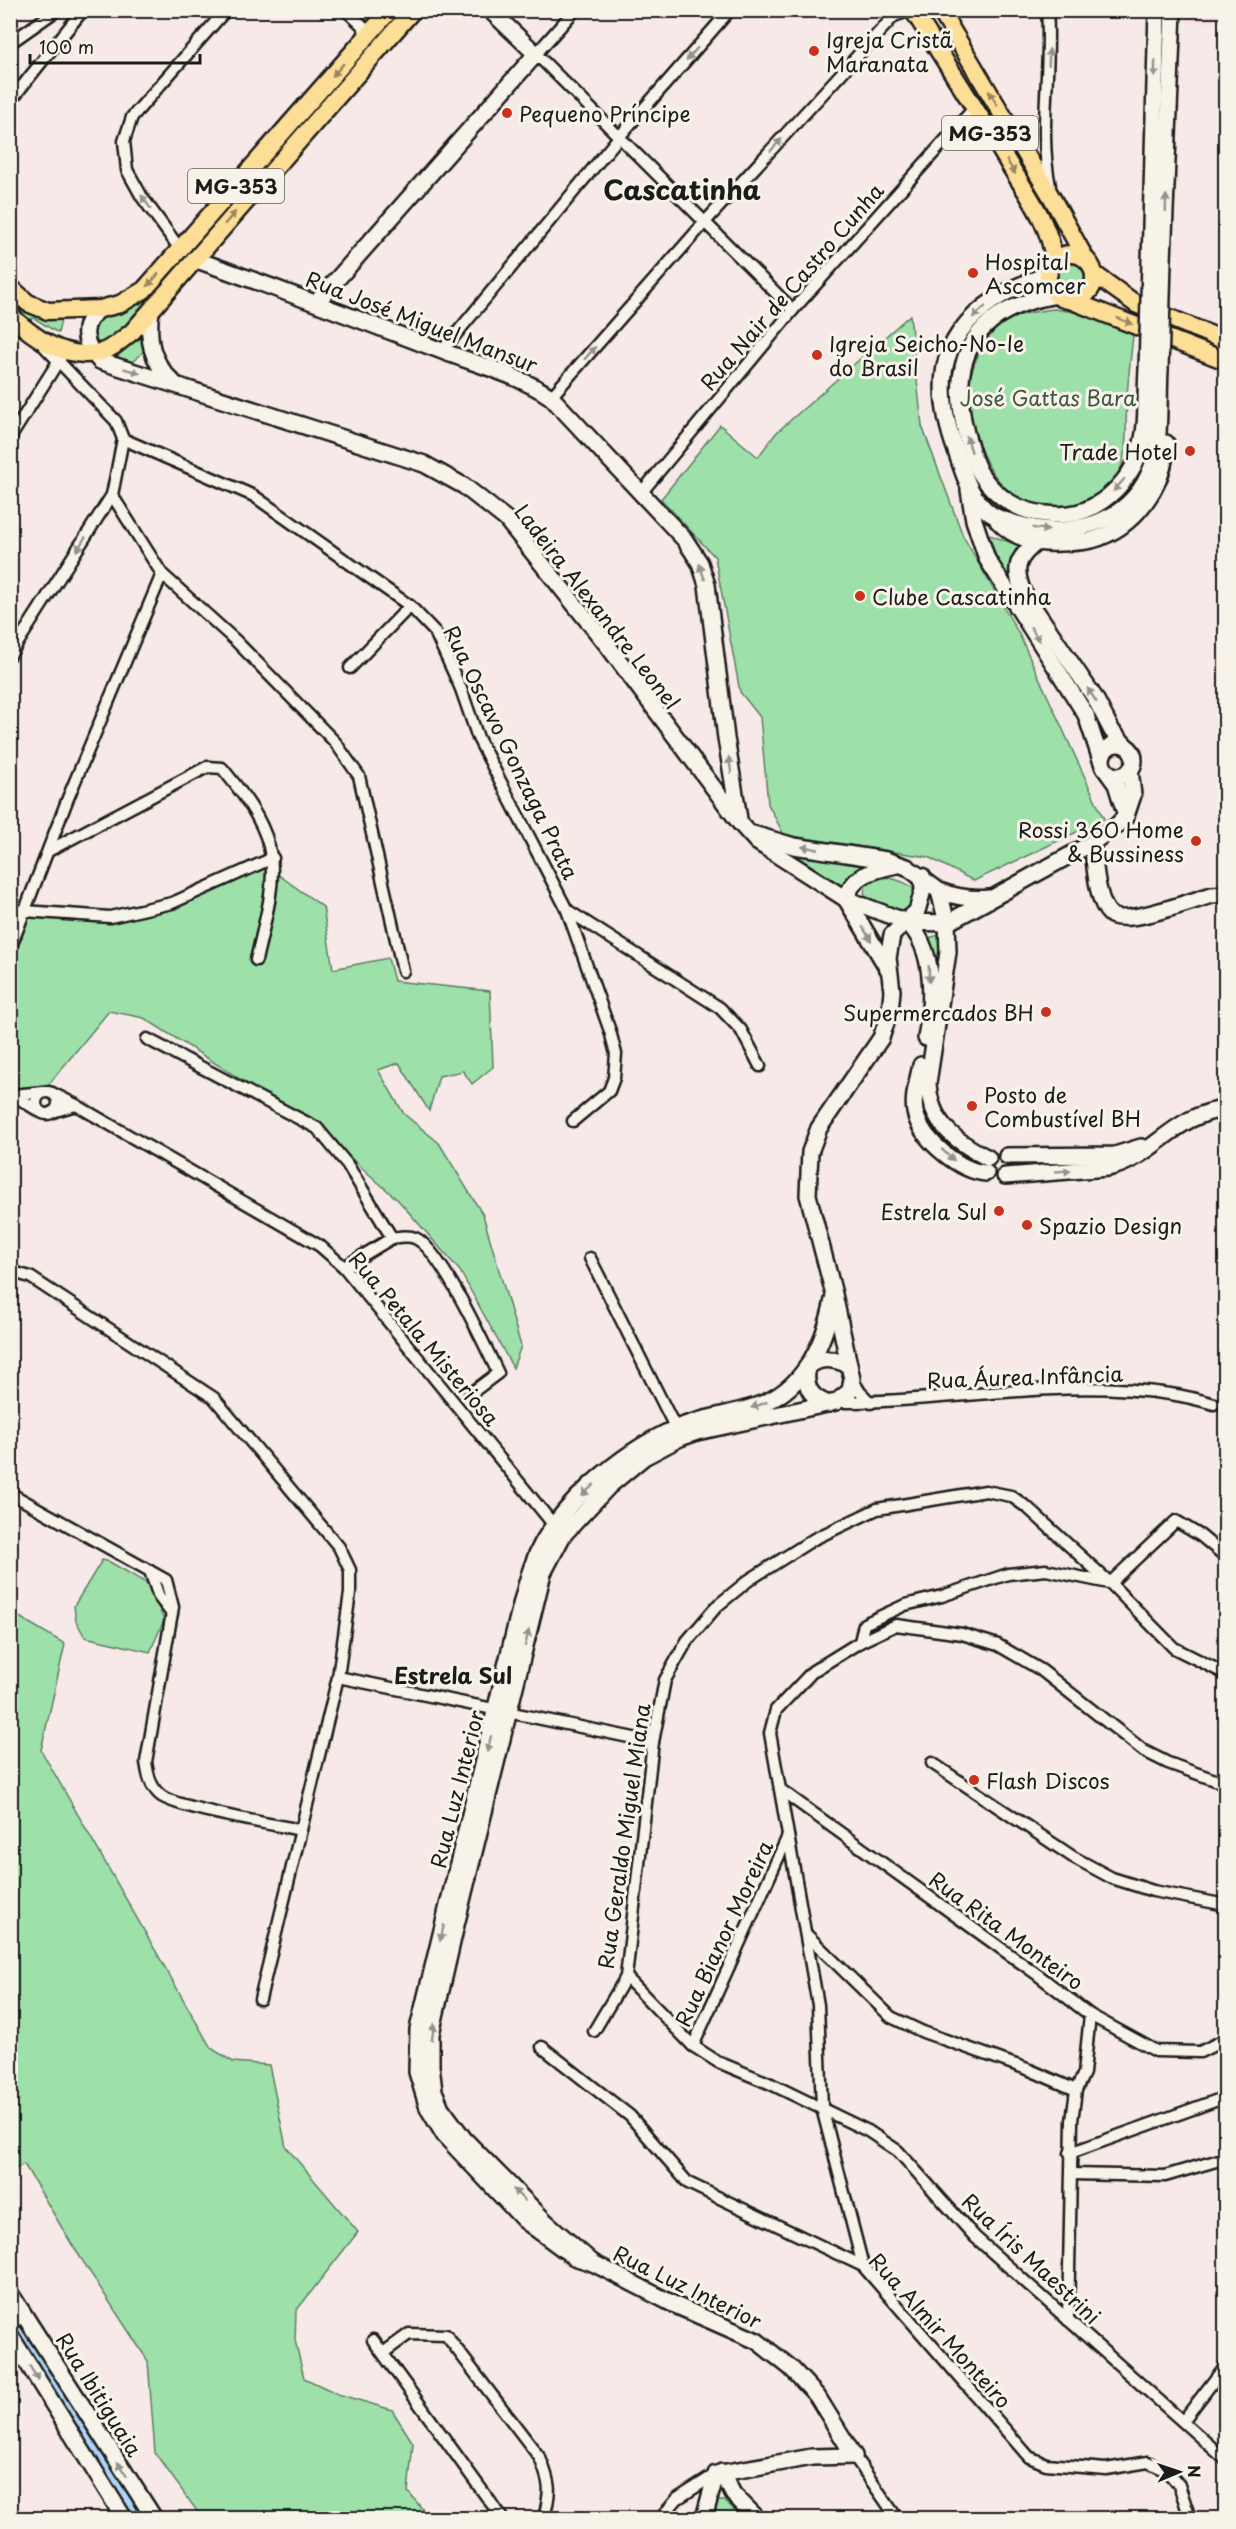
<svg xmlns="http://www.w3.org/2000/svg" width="1236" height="2529" viewBox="0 0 1236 2529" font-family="'Playpen Sans',sans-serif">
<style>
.built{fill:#f6dee6}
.green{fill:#9de0aa;stroke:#5c7e63;stroke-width:1.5}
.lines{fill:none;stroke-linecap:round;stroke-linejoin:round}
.canal{stroke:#afd5f8;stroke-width:12}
.street-casing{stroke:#1c1c1c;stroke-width:15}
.secondary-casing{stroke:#1c1c1c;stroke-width:20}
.primary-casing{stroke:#1c1c1c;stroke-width:21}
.street{stroke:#f7f3e8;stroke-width:10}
.secondary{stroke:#f7f3e8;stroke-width:15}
.primary{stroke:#fdde96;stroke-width:16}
.secondary-bridge-casing{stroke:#1c1c1c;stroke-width:20;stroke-linecap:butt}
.secondary-bridge{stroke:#f7f3e8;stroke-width:15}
.oneway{fill:#94928c}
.oneway2{fill:#98875f}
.poi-dot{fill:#c8321e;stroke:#f7f3e8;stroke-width:2}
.labels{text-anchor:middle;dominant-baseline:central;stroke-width:6;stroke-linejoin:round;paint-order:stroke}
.shield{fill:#f7f3e8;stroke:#5e5c59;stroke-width:1.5}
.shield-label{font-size:20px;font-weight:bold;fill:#1c1c1c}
.poi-label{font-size:21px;fill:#1c1c1c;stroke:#f7f3e8;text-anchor:start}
.street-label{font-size:21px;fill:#1c1c1c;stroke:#f7f3e8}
.park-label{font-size:21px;fill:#435747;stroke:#f7f3e8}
.neighbourhood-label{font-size:22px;font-weight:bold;fill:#1c1c1c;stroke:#f7f3e8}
.district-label{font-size:27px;font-weight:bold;fill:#1c1c1c;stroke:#f7f3e8}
</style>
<rect width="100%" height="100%" fill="#f7e9e7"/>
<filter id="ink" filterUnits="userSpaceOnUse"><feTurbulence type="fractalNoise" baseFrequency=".0167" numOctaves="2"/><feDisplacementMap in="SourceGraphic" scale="12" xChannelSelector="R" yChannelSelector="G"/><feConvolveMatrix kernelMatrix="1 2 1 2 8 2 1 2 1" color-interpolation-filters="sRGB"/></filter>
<g filter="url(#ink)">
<path class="built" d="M1187,11h37l1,11h-38z"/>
<g class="green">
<circle cx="1073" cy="278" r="16"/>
<path d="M169,273l3,3 -54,59 -8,7 -15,4 -3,-13 5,-14 43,-16z"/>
<path d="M10,303c16,12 32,17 51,17l-3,13 -24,-15 -7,2 -16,-14z"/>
<path d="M1054,309l20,3 59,23c-2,21 -5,42 -6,63 -2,25 2,54 -9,77 -9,16 -26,26 -43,31 -61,17 -96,-40 -104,-92 -1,-7 -4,-16 -3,-22 2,-25 14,-52 34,-68 13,-10 36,-13 52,-15z"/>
<path d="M910,315l12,111 41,110 56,98 85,185 -130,62 -46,-24 -144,-22 -16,-31 -8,-87 -20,-25 -25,-135 -54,-58 59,-74 38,32 18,-24z"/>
<path d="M140,330l5,20 -16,15 -17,-7 18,-14z"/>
<path d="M984,533l39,14 -10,20 96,169 -7,2 -5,-13 -106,-166z"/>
<path d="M780,850l86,14c-12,6 -18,13 -20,26l-30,-21z"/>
<path d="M262,863l61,44 10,62 55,-11 6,23 96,10 3,76 -21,17 -9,-13 -24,5 -10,35 -30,-48 -21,7 26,44 35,29 44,72 38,131 -8,22 -53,-97 -62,-71 -81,-72 -173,-110 -35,-7 -60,73 -38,7v-60l7,-3 -7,-3 -1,-76 15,-38 85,6 62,-14z"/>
<path d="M875,877c13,-1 31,4 40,13l-5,20 -17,-1 -27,-11 -2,-3 2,-13z"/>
<path d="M943,934l-8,65 -1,-35 -6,-26z"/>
<path d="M102,1560l8,2 38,22 16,36 -14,32 -65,-15 -9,-16 -2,-15z"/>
<path d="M11,1612l54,32 -24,106 170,298 22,14 36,3 17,82 72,85 -62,79 -1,29 9,38 34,16 54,16 21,33 -5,49 22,26h-228l-47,-65 -7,-92 -77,-118 -47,-79 -13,7z"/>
<path d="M719,2501h5l21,17h-34l4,-14z"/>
</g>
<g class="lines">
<path class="canal" d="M10,2312l129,206"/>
<defs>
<g id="street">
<path d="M346,10l18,17 1,12"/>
<path d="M575,10l-39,44 257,256"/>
<path d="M1047,10c5,59 -9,119 3,176"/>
<path d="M10,43l47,-33"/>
<path d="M16,94l67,-84"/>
<path d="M180,249l-38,-52 -15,-27 -3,-29 8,-24 94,-107"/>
<path d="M42,344l74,77 7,18 -11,56 50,79 74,67 99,101 24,34 44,195"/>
<path d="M442,351l177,-214 111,-127"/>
<path d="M551,397l154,-175 189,-206 12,-4 9,1"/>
<path d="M10,438l51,-81"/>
<path d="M123,439l131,57 156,110 25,26 26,57 17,49 89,172 43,121 6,23 -2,24 -5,13 -36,30"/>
<path d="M641,493l152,-183 182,-203"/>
<path d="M10,655l102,-160"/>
<path d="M350,668l60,-62"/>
<path d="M48,851l159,-84 15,1c64,77 56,100 34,192"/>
<path d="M10,910l100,7 62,-14 101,-45"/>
<path d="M567,910l153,98 21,22 19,36"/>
<path d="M10,949l58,-151 94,-224"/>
<path d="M147,1039l170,89 30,36 45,74 -48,29"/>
<circle cx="47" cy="1103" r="11"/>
<path d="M52,1093l24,12 -24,7"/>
<path d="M76,1105l244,141 24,21 213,262"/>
<path d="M39,1111l-26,-16 30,-3"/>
<path d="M392,1238c7,-1 16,-3 23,0 25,10 70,108 83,135l-28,21"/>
<path d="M590,1258l89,177"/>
<path d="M10,1271l20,6 184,121 125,149 11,23v23l-12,84 -78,322"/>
<path d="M852,1379l8,13 11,11"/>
<path d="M836,1402c110,1 223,-25 334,-8 15,2 30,6 44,10"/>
<path d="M10,1493l156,87 7,27 -27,155c2,13 4,24 14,33 15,13 116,30 141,35"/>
<path d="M150,1571l9,26 13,17"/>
<path d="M1110,1583l66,-62 25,15 25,21"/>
<path d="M860,1642l4,-18 41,-19 37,-9 66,-22 38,-4 63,13"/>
<path d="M338,1677l315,65"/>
<path d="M932,1763l141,94 39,21 41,13 73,14"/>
<path d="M781,1790l257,185 52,40 66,36 44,1 26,-13"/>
<path d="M806,1934l85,83 32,15 107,38 46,20"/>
<path d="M626,1977l67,69 25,16 53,22 97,47 30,20 77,86 251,223"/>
<path d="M594,2031l32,-54 27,-235 12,-62 22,-39 30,-35 32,-26 65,-41 63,-30 109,-18 25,5 17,12 82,75 64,65 52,26"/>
<path d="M693,2046l95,-210"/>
<path d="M542,2047l88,69 58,67 175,83 166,191 17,7 60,5 42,-7 19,9 12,14 11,33"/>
<path d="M1070,2153l156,-56"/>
<path d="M1072,2174l93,2 61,-18"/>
<path d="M863,2266l-41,-158 -4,-103 -48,-272 6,-23 37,-39 47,-29 36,-17 66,9 36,11 43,25 103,81 24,12 58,21"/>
<path d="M1068,2320l4,-199 4,-31 8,-17 6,-58"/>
<path d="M373,2340l129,178"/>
<path d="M383,2353l26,-19 37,1 94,123c11,27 11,32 4,60"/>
<path d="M1183,2421l43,-56"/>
<path d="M854,2456l43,62"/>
<path d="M661,2518l16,-19 39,-25"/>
</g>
<g id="secondary">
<path d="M194,259c83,29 166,61 248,92 37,14 77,24 109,46l134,143 15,23 7,22 19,153 13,81"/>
<path d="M1163,261l10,-251"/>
<path d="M1150,262l7,-252"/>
<path d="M1049,274c-14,6 -29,10 -42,18 -68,38 -76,90 -51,159 8,23 14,48 35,63 8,5 17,7 26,10 50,15 109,1 132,-50 13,-27 9,-74 11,-104"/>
<path d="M1057,295c-21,4 -41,9 -59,21 -45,30 -43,85 -28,131 3,10 6,21 12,29 15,22 38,36 64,38 16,2 34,0 48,-8 22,-12 41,-35 47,-59 7,-24 4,-52 6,-77"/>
<path d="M317,302l219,-248 -46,-44"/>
<path d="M100,309c-21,15 -17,36 0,52l324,103 40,22 42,33 102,127 131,176 18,20 89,57 61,23 40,1 145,-80 25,-18 9,-9 7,-21 -3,-25"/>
<path d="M151,310c-4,29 0,52 22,72"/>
<path d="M969,490l5,30 13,39 99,156 15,45"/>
<path d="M998,521c16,17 39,24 62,22 11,0 22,-1 32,-3 42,-12 73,-54 74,-97"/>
<path d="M1037,542c-20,16 -24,25 -14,50l72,106 17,33 12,13"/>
<circle cx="1118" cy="760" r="16"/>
<path d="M1108,773l8,11 10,32"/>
<path d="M753,834l41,12 92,14 21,7 32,24 8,32 1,29 -20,131c2,40 27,58 60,75"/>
<path d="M1092,843c3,19 4,58 18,71 13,13 84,-14 102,-19l14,-1"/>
<path d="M939,891c17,6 33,9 50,7"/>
<path d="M846,899l42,70"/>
<path d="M846,899c7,-25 28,-29 51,-34"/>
<path d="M907,922c29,28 26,79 19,116"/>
<path d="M921,1065c-3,15 -10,36 -5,51 8,26 44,55 70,57"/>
<path d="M1007,1156l108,-1 26,-8"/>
<path d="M1005,1176l103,-8c46,-10 65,-54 118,-59"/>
<path d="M833,1300c-9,46 -31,93 -80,107 -25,8 -55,11 -79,22 -52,23 -122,80 -141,135 -7,18 -11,38 -16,57l-99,408 -1,43 11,36 17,28 79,84 50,37 19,6 82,42 82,36 34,27 26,28 37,60"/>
<path d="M809,1366c13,-10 25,-7 40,-1"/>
<path d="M807,1371c-2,18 5,27 22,33"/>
<path d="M593,2263l-47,-41 -82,-83 -23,-31 -7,-17 -3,-25v-32l25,-109 87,-352 20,-38 46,-49 35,-29 36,-19 17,-6 139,-30 14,-11 2,-12 -18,-85 -26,-99 2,-43 9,-24 62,-90 9,-27 2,-20 -4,-33 4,-23 25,-24 6,-21 -1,-14"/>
<path d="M10,2293l144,225"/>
<path d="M10,2322l13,-9"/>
<path d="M10,2335l114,183"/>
<path d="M722,2472l11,22 24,24"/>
<path d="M704,2518l12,-44 96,-17 42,-1"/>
</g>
<g id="primary">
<path d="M913,10c31,50 63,99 93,149 19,33 45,64 48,103"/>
<path d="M940,10l112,188 33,60"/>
<circle cx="1071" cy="277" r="23"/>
<path d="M1094,274l42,30 90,37"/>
<path d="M10,287l18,16 20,8 52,-2 20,-5 24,-14 246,-280"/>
<path d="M1070,300l156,61"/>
<path d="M10,315c24,23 57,46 91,37 12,-3 21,-13 31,-20l281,-322"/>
</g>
</defs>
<use href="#street" class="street-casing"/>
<use href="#secondary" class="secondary-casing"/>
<use href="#primary" class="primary-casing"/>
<use href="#street" class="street"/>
<use href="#secondary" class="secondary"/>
<use href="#primary" class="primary"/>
<defs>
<g id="secondary-bridge">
<path d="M1147,370l3,-108"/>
<path d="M1160,370l3,-109"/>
</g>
</defs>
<use href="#secondary-bridge" class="secondary-bridge-casing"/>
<use href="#secondary-bridge" class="secondary-bridge"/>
</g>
<defs><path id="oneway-solid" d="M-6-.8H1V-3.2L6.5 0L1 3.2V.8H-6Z" transform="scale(1.5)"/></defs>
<g class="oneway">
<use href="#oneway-solid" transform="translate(692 54) rotate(131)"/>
<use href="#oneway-solid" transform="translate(1049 57) rotate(-88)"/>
<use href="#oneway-solid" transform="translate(1155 69) rotate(91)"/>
<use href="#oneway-solid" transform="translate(776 145) rotate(-48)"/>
<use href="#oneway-solid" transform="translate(146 202) rotate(-125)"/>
<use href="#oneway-solid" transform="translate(1166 203) rotate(-88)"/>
<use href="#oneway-solid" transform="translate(979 312) rotate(139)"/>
<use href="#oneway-solid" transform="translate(590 353) rotate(-49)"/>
<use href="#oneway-solid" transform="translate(132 371) rotate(17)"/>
<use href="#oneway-solid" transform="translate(969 444) rotate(-108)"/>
<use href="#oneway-solid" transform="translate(1119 485) rotate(131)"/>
<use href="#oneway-solid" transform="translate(1041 529) rotate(7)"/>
<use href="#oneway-solid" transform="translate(81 544) rotate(122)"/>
<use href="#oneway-solid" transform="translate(702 572) rotate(-110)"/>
<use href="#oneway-solid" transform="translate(1035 634) rotate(58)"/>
<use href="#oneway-solid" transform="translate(1092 695) rotate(-123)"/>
<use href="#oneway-solid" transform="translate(730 765) rotate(-99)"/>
<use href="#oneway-solid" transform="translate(810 848) rotate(-171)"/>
<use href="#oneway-solid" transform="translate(867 934) rotate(59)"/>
<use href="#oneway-solid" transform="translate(929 974) rotate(88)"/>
<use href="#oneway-solid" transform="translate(948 1155) rotate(42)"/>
<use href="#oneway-solid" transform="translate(1063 1171) rotate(-3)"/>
<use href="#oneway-solid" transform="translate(759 1405) rotate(160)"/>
<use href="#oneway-solid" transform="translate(588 1490) rotate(137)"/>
<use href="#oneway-solid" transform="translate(527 1638) rotate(-76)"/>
<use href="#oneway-solid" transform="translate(489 1744) rotate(104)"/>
<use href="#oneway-solid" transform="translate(442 1933) rotate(104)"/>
<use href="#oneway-solid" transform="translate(433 2032) rotate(-82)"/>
<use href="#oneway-solid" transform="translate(519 2195) rotate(-135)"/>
<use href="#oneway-solid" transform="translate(34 2373) rotate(58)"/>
<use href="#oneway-solid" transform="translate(122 2469) rotate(-123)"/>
</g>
<g class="oneway2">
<use href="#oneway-solid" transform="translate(338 70) rotate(131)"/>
<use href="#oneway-solid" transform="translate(993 98) rotate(-121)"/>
<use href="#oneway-solid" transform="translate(1011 167) rotate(59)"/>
<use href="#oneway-solid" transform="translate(230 218) rotate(-49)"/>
<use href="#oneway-solid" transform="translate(153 280) rotate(131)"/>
<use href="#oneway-solid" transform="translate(1125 321) rotate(21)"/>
</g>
</g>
<g class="poi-dot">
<circle cx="814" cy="51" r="6"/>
<circle cx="507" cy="113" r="6"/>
<circle cx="973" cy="273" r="6"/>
<circle cx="817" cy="355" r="6"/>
<circle cx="1190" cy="451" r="6"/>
<circle cx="860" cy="596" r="6"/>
<circle cx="1196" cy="841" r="6"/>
<circle cx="1046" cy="1012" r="6"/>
<circle cx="972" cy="1106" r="6"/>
<circle cx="999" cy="1211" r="6"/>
<circle cx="1027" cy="1225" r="6"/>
<circle cx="974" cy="1780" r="6"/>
</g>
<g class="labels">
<g class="shield">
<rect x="942" y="116" width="96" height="34" rx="4.5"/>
<rect x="188" y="169" width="96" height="34" rx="4.5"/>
</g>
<g class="shield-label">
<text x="990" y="133">MG-353</text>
<text x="236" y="186">MG-353</text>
</g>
<g class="poi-label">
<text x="826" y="39">Igreja Cristã<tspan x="826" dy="24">Maranata</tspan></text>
<text x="519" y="113">Pequeno Príncipe</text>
<text x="985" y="261">Hospital<tspan x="985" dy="24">Ascomcer</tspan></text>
<text x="829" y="343">Igreja Seicho-No-Ie<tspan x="829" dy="24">do Brasil</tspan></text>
<text x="1178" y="451" text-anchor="end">Trade Hotel</text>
<text x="872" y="596">Clube Cascatinha</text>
<text x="1184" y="829" text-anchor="end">Rossi 360 Home<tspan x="1184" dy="24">&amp; Bussiness</tspan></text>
<text x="1034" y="1012" text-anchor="end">Supermercados BH</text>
<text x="984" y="1094">Posto de<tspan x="984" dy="24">Combustível BH</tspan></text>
<text x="987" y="1211" text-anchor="end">Estrela Sul</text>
<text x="1039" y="1225">Spazio Design</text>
<text x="986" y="1780">Flash Discos</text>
</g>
<g class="street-label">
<text transform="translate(791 286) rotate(-49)">Rua Nair de Castro Cunha</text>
<text transform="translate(422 321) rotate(21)">Rua José Miguel Mansur</text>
<text transform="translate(598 606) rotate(52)">Ladeira Alexandre Leonel</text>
<text transform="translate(512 752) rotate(64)">Rua Oscavo Gonzaga Prata</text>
<text transform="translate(425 1338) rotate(50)">Rua Petala Misteriosa</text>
<text transform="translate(1025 1376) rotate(-2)">Rua Áurea Infância</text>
<text transform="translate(456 1789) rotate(-76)">Rua Luz Interior</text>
<text transform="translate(623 1836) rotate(-82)">Rua Geraldo Miguel Miana</text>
<text transform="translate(1007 1930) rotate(36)">Rua Rita Monteiro</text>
<text transform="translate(723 1933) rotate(-65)">Rua Bianor Moreira</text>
<text transform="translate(1032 2258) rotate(43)">Rua Íris Maestrini</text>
<text transform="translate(688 2286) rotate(26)">Rua Luz Interior</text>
<text transform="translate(941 2330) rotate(48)">Rua Almir Monteiro</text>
<text transform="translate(100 2394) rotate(58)">Rua Ibitiguaia</text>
</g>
<g class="park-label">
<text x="1048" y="397">José Gattas Bara</text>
</g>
<g class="neighbourhood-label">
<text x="453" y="1674">Estrela Sul</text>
</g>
<g class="district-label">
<text x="682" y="188">Cascatinha</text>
</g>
</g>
<rect width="1236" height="2529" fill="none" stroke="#f7f3e8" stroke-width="36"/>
<rect x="18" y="18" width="1200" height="2493" fill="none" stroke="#1c1c1c" stroke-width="2" filter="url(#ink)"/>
<g transform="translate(1179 2472) rotate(88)" stroke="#f7f3e8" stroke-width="4.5" paint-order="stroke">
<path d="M0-4.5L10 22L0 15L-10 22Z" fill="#1c1c1c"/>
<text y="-9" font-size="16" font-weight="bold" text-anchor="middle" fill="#1c1c1c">N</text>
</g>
<path d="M30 54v9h170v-9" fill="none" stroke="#1c1c1c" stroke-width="3"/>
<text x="39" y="54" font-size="18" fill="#1c1c1c" stroke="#f7f3e8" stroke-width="4.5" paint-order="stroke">100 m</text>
</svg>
